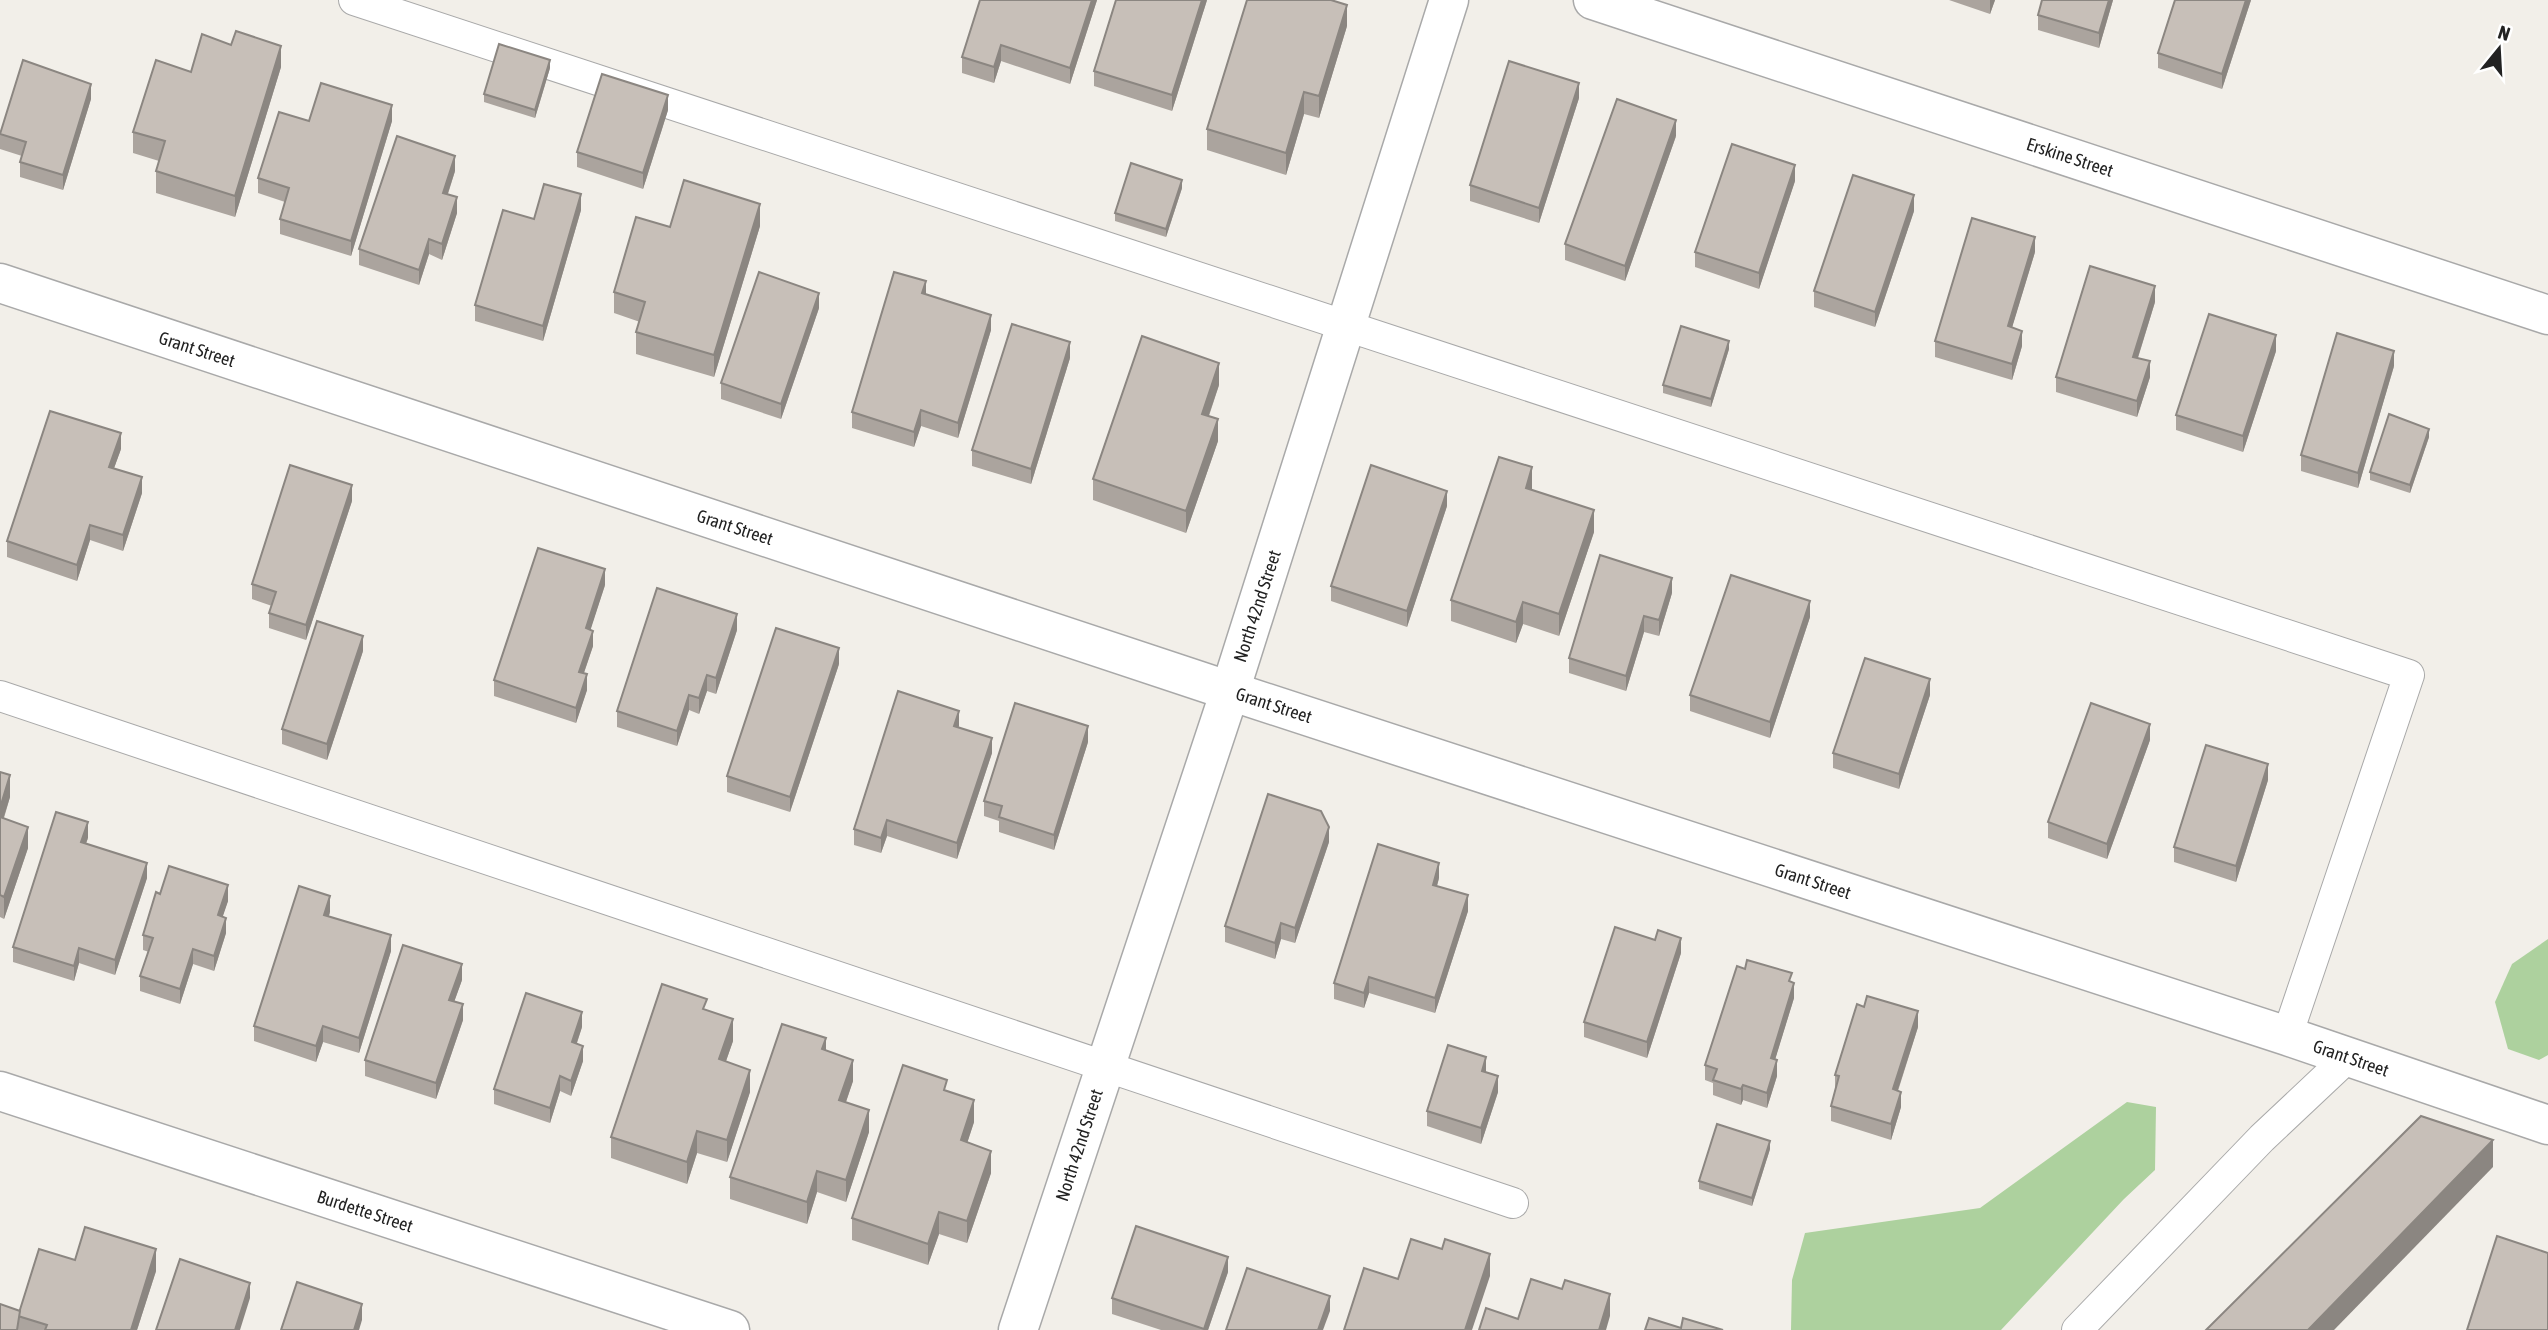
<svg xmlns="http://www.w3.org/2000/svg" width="2548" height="1330" viewBox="0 0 2548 1330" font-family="'Asap Condensed',sans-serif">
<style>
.forest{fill:#add19e}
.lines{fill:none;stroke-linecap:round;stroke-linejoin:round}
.service-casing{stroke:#a9a9a9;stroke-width:32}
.minor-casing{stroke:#a9a9a9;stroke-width:41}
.service{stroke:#fff;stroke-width:30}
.minor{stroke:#fff;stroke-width:38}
.wall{fill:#aba49e}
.shaded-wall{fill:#8b8681}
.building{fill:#c7bfb8;stroke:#8b8681;stroke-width:2}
.labels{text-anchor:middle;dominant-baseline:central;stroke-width:5;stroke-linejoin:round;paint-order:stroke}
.street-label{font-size:18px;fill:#222;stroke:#fff}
</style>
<rect width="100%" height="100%" fill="#f2efe9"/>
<g class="forest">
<path d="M2548,939v116l-9,5 -31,-11 -13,-47 17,-38z"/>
<path d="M2127,1102l29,5 -1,63 -31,29 -123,131h-210l1,-50 13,-47 175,-25z"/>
</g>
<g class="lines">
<defs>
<g id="service">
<path d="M354,0l2055,675 -122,361"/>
<path d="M0,696l1513,507"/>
<path d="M2077,1330l185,-192 85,-80"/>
</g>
<g id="minor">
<path d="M1593,0l955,315"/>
<path d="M0,283l1230,408 1057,345 261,89"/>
<path d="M0,1091l730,239"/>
<path d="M1018,1330l212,-639 219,-691"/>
</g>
</defs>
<use href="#service" class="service-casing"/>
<use href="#minor" class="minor-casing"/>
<use href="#service" class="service"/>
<use href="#minor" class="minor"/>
</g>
<g class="wall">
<path d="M980,0h117l-27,84 -69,-23 -7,22 -32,-10v-16z"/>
<path d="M1207,0l-35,111 -78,-25v-15z"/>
<path d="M1949,0h46l-5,14z"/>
<path d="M2042,0h71l-14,48 -61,-18v-15z"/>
<path d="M2251,0l-29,89 -64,-21v-15z"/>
<path d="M1347,26l-28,92 -15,-4 -18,61 -79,-25v-21z"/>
<path d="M281,67l-46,150 -79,-24v-22l3,-10 -26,-8v-21l58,-60z"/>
<path d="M550,68l-15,50 -51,-16v-8z"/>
<path d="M1579,98l-40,125 -69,-22v-16z"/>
<path d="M91,99l-28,91 -43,-13v-15l2,-6 -22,-7v-17z"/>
<path d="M668,110l-25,79 -66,-22v-15z"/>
<path d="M309,121h83l-41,135 -71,-22v-15l5,-17 -27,-9v-15z"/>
<path d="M1676,136l-51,145 -60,-21v-16z"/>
<path d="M455,171l-7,23 9,19 -15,47 -13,-6 -10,31 -60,-20v-16z"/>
<path d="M1795,181l-36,108 -64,-22v-15z"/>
<path d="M1182,188l-16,49 -51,-16v-8z"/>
<path d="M581,210l-38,131 -68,-20v-16l59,-86z"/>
<path d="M1914,211l-39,116 -61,-20v-16z"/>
<path d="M760,226l-46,151 -78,-23v-22l4,-10 -26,-9v-21l56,-65z"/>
<path d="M2035,252l-23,75 10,19 -10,34 -77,-23v-16z"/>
<path d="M926,294l65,36 -33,108 -37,-12 -7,21 -62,-19v-16z"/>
<path d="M2155,302l-17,56 12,19 -13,40 -81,-25v-15z"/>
<path d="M819,308l-38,111 -60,-20v-16z"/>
<path d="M1729,349l-18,58 -48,-14v-8z"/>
<path d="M2276,351l-33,101 -67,-22v-15z"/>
<path d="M1070,358l-39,126 -59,-18v-16z"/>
<path d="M2394,366l-36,122 -57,-17v-16z"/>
<path d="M1219,385l-10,31 9,25 -32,92 -93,-33v-21z"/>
<path d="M2429,437l-19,56 -40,-13v-8z"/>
<path d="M121,449l-7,19 28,25 -19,58 -33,-11 -13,41 -70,-24v-16z"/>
<path d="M1532,490l62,42 -35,104 -36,-12 -7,19 -65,-22v-21z"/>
<path d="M352,501l-46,139 -37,-12v-15l3,-7 -20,-7v-15z"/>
<path d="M1447,506l-40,121 -76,-26v-15z"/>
<path d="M605,585l-15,45 3,16 -9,27 3,17 -11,33 -82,-27v-16z"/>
<path d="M1672,593l-13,43 -15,-4 -18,59 -57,-18v-15z"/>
<path d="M1810,617l-40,121 -80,-27v-16z"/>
<path d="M737,630l-21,64 -9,-3 -8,23 -10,-4 -12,36 -60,-19v-16z"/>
<path d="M363,651l-36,109 -45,-16v-15z"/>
<path d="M839,664l-49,148 -63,-20v-16z"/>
<path d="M1930,695l-31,94 -66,-21v-15z"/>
<path d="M959,727l33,26 -35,106 -70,-23 -6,17 -27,-8v-16z"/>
<path d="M2150,740l-43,119 -59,-21v-16z"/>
<path d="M1088,742l-34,108 -55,-18v-11l-15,-5v-15z"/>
<path d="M0,772l10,25 -6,21 24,30 -24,71 -4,-2z"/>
<path d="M2268,780l-32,102 -62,-20v-15z"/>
<path d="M88,838l-2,5 61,35 -32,97 -36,-12 -5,18 -61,-19v-15z"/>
<path d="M1329,842l-34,101 -14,-4 -6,20 -50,-17v-16z"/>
<path d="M1439,878l-2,8 31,25 -33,102 -66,-20 -5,15 -30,-9v-16z"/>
<path d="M160,894l68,7 -6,16 4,16 -12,38 -21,-7 -13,40 -40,-13v-15l9,-24 -6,-2v-15z"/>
<path d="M330,912l-1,4 62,35 -32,102 -36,-11 -7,20 -62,-21v-15z"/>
<path d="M1681,953l-34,105 -63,-21v-15z"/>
<path d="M462,980l-8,22 9,18 -27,79 -71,-23v-16z"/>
<path d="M1792,982l2,16 -19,61 2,17 -10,32 -24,-8 -2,5 -28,-10v-12l-8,-3v-15z"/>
<path d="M707,1010l26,31 -7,20 24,31 -23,70 -30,-9 -10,31 -76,-26v-21z"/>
<path d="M582,1027l-5,16 6,18 -12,35 -11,-5 -10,32 -56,-19v-15z"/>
<path d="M1918,1027l-20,64 3,16 -10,33 -60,-19v-15l4,-16v-15z"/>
<path d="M826,1050l27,31 -7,21 23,30 -23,70 -29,-10 -10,32 -77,-25v-22z"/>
<path d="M1486,1073l12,19 -17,52 -54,-18v-15z"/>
<path d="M947,1091l27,31 -7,21 24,30 -24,70 -28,-9 -11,31 -76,-25v-22z"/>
<path d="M1770,1149l-18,57 -53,-17v-8z"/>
<path d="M75,1260l81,11 -19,59h-137z"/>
<path d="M1228,1272l-20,58h-47l-49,-16v-16z"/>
</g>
<g class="shaded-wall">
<path d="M1092,0h5l-27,84v-16z"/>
<path d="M1202,0h5l-35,111v-16z"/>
<path d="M1990,0h5l-5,14z"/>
<path d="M2109,0h4l-14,48v-15z"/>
<path d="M2246,0h5l-29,89v-15z"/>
<path d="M1347,5v21l-28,92v-22z"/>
<path d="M1001,45v16l-7,22v-16z"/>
<path d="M281,46v21l-46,150v-21z"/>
<path d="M550,60v8l-15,50v-8z"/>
<path d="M1579,83v15l-40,125v-15z"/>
<path d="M91,84v15l-28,91v-15z"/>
<path d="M1304,92v22l-18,61v-22z"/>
<path d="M668,95v15l-25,79v-16z"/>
<path d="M392,105v16l-41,135v-15z"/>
<path d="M1676,120v16l-51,145v-15z"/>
<path d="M455,156v15l-12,37v-15z"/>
<path d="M1795,165v16l-36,108v-16z"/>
<path d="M1182,180v8l-16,49v-8z"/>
<path d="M581,194v16l-38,131v-15z"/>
<path d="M1914,195v16l-39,116v-15z"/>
<path d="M457,197v16l-15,47v-16z"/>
<path d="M760,204v22l-46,151v-22z"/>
<path d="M2035,237v15l-27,89v-15z"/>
<path d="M429,239v15l-10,31v-15z"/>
<path d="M926,281v15l-4,-3z"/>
<path d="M2155,286v16l-22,71v-16z"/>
<path d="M819,293v15l-38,111v-15z"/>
<path d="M991,315v15l-33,108v-15z"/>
<path d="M2022,331v15l-10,34v-16z"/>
<path d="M2276,335v16l-33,101v-16z"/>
<path d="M1729,341v8l-18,58v-8z"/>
<path d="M1070,342v16l-39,126v-15z"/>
<path d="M2394,351v15l-36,122v-15z"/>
<path d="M2150,361v16l-13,40v-16z"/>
<path d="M1219,363v22l-17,50v-21z"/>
<path d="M921,410v16l-7,21v-15z"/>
<path d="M1218,419v22l-32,92v-22z"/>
<path d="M2429,429v8l-19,56v-8z"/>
<path d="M121,433v16l-12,33v-15z"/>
<path d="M1532,467v22l-6,21v-22z"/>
<path d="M142,477v16l-19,58v-16z"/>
<path d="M352,485v16l-46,139v-15z"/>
<path d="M1447,491v15l-40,121v-16z"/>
<path d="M1594,510v22l-35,104v-22z"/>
<path d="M90,525v15l-13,41v-16z"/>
<path d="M605,569v16l-19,59v-16z"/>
<path d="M1672,578v15l-13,43v-16z"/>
<path d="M1810,601v16l-40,121v-16z"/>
<path d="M1523,602v22l-7,19v-21z"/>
<path d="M737,614v16l-21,64v-16z"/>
<path d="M1644,616v16l-18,59v-15z"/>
<path d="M593,631v15l-14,41v-15z"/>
<path d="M363,636v15l-36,109v-16z"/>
<path d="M839,648v16l-49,148v-15z"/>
<path d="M587,674v16l-11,33v-15z"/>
<path d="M707,675v16l-8,23v-16z"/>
<path d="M1930,679v16l-31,94v-15z"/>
<path d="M689,695v15l-12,36v-15z"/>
<path d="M959,711v15l-5,15v-15z"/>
<path d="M2150,724v16l-43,119v-15z"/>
<path d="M1088,726v16l-34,108v-15z"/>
<path d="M992,738v15l-35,106v-16z"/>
<path d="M2268,764v16l-32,102v-16z"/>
<path d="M10,775v22l-10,32v-21z"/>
<path d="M887,820v16l-6,17v-15z"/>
<path d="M88,822v16l-7,19v-15z"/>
<path d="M28,827v21l-24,71v-22z"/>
<path d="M1329,827v15l-34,101v-15z"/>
<path d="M147,863v15l-32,97v-15z"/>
<path d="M1439,863v15l-6,22v-15z"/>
<path d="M228,885v16l-10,30v-16z"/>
<path d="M1468,895v16l-33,102v-15z"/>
<path d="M330,896v16l-6,18v-15z"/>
<path d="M226,918v15l-12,38v-15z"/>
<path d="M1281,923v16l-6,20v-16z"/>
<path d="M391,935v16l-32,102v-15z"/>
<path d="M1681,938v15l-34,105v-16z"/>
<path d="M79,948v15l-5,18v-15z"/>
<path d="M193,949v15l-13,40v-15z"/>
<path d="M462,964v16l-13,36v-16z"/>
<path d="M1369,977v16l-5,15v-15z"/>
<path d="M1794,983v15l-23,75v-15z"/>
<path d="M463,1004v16l-27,79v-16z"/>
<path d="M1918,1011v16l-25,78v-16z"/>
<path d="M582,1012v15l-10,30v-15z"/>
<path d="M733,1019v22l-14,40v-22z"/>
<path d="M323,1026v16l-7,20v-16z"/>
<path d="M826,1038v22l-4,-11z"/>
<path d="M583,1046v15l-12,35v-15z"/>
<path d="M1486,1057v15l-4,-1z"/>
<path d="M853,1060v21l-14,41v-22z"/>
<path d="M1777,1060v16l-10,32v-15z"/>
<path d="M750,1070v22l-23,70v-22z"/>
<path d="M560,1076v15l-10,32v-15z"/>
<path d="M1498,1076v16l-17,52v-16z"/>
<path d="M1743,1085v15l-2,5v-16z"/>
<path d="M1901,1092v15l-10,33v-16z"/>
<path d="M974,1100v22l-13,40v-22z"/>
<path d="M869,1110v22l-23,70v-22z"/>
<path d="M697,1131v22l-10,31v-22z"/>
<path d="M2493,1140v27l-159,163h-26z"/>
<path d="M1770,1141v8l-18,57v-8z"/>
<path d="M991,1151v22l-24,70v-22z"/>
<path d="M817,1171v21l-10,32v-22z"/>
<path d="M939,1212v22l-11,31v-21z"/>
<path d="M156,1249v22l-19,59h-6z"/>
<path d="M1490,1254v22l-18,54h-7z"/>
<path d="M1228,1257v15l-20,58h-4z"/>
<path d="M250,1283v15l-10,32h-5z"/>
<path d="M1610,1294v22l-4,14h-7z"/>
<path d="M1330,1296v15l-7,19h-5z"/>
<path d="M362,1304v16l-3,10h-5z"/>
</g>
<g class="building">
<path d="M980,0h112l-22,68 -69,-23 -7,22 -32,-10z"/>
<path d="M1116,0h86l-30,95 -78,-24z"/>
<path d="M1247,0h84l16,5 -28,91 -15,-4 -18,61 -79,-24z"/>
<path d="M2042,0h67l-10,33 -61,-18z"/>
<path d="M2175,0h71l-24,74 -64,-21z"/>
<path d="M236,31l45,15 -46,150 -79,-25 9,-30 -32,-9 23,-72 35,12 11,-38 29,11z"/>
<path d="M499,44l51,16 -15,50 -51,-16z"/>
<path d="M23,60l68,24 -28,91 -43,-13 6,-20 -26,-8z"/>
<path d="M1509,61l70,22 -40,125 -69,-23z"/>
<path d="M602,74l66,21 -25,78 -66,-21z"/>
<path d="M321,83l71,22 -41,136 -71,-22 9,-31 -31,-10 21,-66 30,9z"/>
<path d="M1617,99l59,21 -51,146 -60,-22z"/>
<path d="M397,136l58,20 -12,37 14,4 -15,47 -13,-5 -10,31 -60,-21z"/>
<path d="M1732,144l63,21 -36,108 -64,-21z"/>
<path d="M1131,163l51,17 -16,49 -51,-16z"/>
<path d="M1853,175l61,20 -39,117 -61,-21z"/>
<path d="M684,180l76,24 -46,151 -78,-23 9,-30 -31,-10 22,-75 34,10z"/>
<path d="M544,184l37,10 -38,132 -68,-21 28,-95 31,9z"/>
<path d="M1972,218l63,19 -27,89 14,5 -10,33 -77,-23z"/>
<path d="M2090,266l65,20 -22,71 17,4 -13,40 -81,-24z"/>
<path d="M759,272l60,21 -38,111 -60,-21z"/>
<path d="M894,272l32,9 -4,12 69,22 -33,108 -37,-13 -7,22 -62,-20z"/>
<path d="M2209,314l67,21 -33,101 -67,-21z"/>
<path d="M1012,324l58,18 -39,127 -59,-19z"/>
<path d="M1681,326l48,15 -18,58 -48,-14z"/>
<path d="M2337,333l57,18 -36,122 -57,-18z"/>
<path d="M1142,336l77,27 -17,51 16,5 -32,92 -93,-32z"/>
<path d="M50,411l71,22 -12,34 33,10 -19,58 -33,-10 -13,40 -70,-24z"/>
<path d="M2389,414l40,15 -19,56 -40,-13z"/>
<path d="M1499,457l33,10 -6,21 68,22 -35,104 -36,-12 -7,20 -65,-22z"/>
<path d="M290,465l62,20 -46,140 -37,-12 7,-21 -24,-8z"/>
<path d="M1371,465l76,26 -40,120 -76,-25z"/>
<path d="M538,548l67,21 -19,59 7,3 -14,41 8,2 -11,34 -82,-28z"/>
<path d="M1600,555l72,23 -13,42 -15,-4 -18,60 -57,-18z"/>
<path d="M1731,575l79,26 -40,121 -80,-27z"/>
<path d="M657,588l80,26 -21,64 -9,-3 -8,23 -10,-3 -12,36 -60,-20z"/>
<path d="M317,621l46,15 -36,108 -45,-15z"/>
<path d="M776,628l63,20 -49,149 -63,-21z"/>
<path d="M1865,658l65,21 -31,95 -66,-21z"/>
<path d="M898,691l61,20 -5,15 38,12 -35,105 -70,-23 -6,18 -27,-9z"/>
<path d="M1015,703l73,23 -34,109 -55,-18 3,-11 -18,-5z"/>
<path d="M2091,703l59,21 -43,120 -59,-22z"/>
<path d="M2206,745l62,19 -32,102 -62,-19z"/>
<path d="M0,772l10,3 -10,33z"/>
<path d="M1268,794l53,17 8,16 -34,101 -14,-5 -6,20 -50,-17z"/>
<path d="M56,812l32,10 -7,20 66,21 -32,97 -36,-12 -5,18 -61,-19z"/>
<path d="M0,817l28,10 -24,70 -4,-2z"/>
<path d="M1378,844l61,19 -6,22 35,10 -33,103 -66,-21 -5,16 -30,-10z"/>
<path d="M169,866l59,19 -10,30 8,3 -12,38 -21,-7 -13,40 -40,-13 13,-38 -10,-3 13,-43 4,2z"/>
<path d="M299,886l31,10 -6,19 67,20 -32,103 -36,-12 -7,20 -62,-20z"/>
<path d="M1615,927l40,13 3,-10 23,8 -34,104 -63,-20z"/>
<path d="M403,945l59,19 -13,36 14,4 -27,79 -71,-23z"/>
<path d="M1747,960l45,13 -3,8 5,2 -23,75 6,2 -10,33 -24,-8 -2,4 -28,-9 4,-11 -12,-4 32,-99 8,3z"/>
<path d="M662,984l45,15 -4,10 30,10 -14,40 31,11 -23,70 -30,-9 -10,31 -76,-25z"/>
<path d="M526,993l56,19 -10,30 11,4 -12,35 -11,-5 -10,32 -56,-19z"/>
<path d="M1867,996l51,15 -25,78 8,3 -10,32 -60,-18 8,-30 -4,-1 22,-71 7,3z"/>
<path d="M782,1024l44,14 -4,11 31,11 -14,40 30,10 -23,70 -29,-9 -10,31 -77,-25z"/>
<path d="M1448,1045l38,12 -4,14 16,5 -17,52 -54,-17z"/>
<path d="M903,1065l44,15 -3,10 30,10 -13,40 30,11 -24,70 -28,-9 -11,32 -76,-26z"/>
<path d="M2421,1116l72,24 -185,190h-102z"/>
<path d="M1717,1124l53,17 -18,57 -53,-17z"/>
<path d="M1136,1226l92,31 -24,72 -92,-31z"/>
<path d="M85,1227l71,22 -25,81h-86l2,-5 -29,-9 21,-67 36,11z"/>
<path d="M2497,1236l51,17v77h-81z"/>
<path d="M1411,1239l31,10 3,-10 45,15 -25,76h-121l20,-62 34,11z"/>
<path d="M180,1259l70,24 -15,47h-79z"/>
<path d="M1247,1268l83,28 -12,34h-92z"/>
<path d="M1531,1279l31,10 3,-9 45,14 -11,36h-120l7,-22 32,11z"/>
<path d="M297,1282l65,22 -8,26h-73z"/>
<path d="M0,1304l20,7 -3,19h-17z"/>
<path d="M1649,1318l32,10 2,-10 40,12h-78z"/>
</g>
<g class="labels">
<g class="street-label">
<text transform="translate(2070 157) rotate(18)">Erskine Street</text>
<text transform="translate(197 349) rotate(18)">Grant Street</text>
<text transform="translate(735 527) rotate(18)">Grant Street</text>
<text transform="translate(1257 606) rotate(-72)">North 42nd Street</text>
<text transform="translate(1274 705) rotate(18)">Grant Street</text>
<text transform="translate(1813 881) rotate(18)">Grant Street</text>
<text transform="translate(2351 1058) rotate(19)">Grant Street</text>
<text transform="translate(1079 1145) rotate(-72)">North 42nd Street</text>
<text transform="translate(365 1211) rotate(18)">Burdette Street</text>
</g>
</g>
<g transform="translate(2499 49) rotate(18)" stroke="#ffffff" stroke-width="5" paint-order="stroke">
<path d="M0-5L12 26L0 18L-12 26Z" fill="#222222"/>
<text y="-10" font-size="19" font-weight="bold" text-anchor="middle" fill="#222222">N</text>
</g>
</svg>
